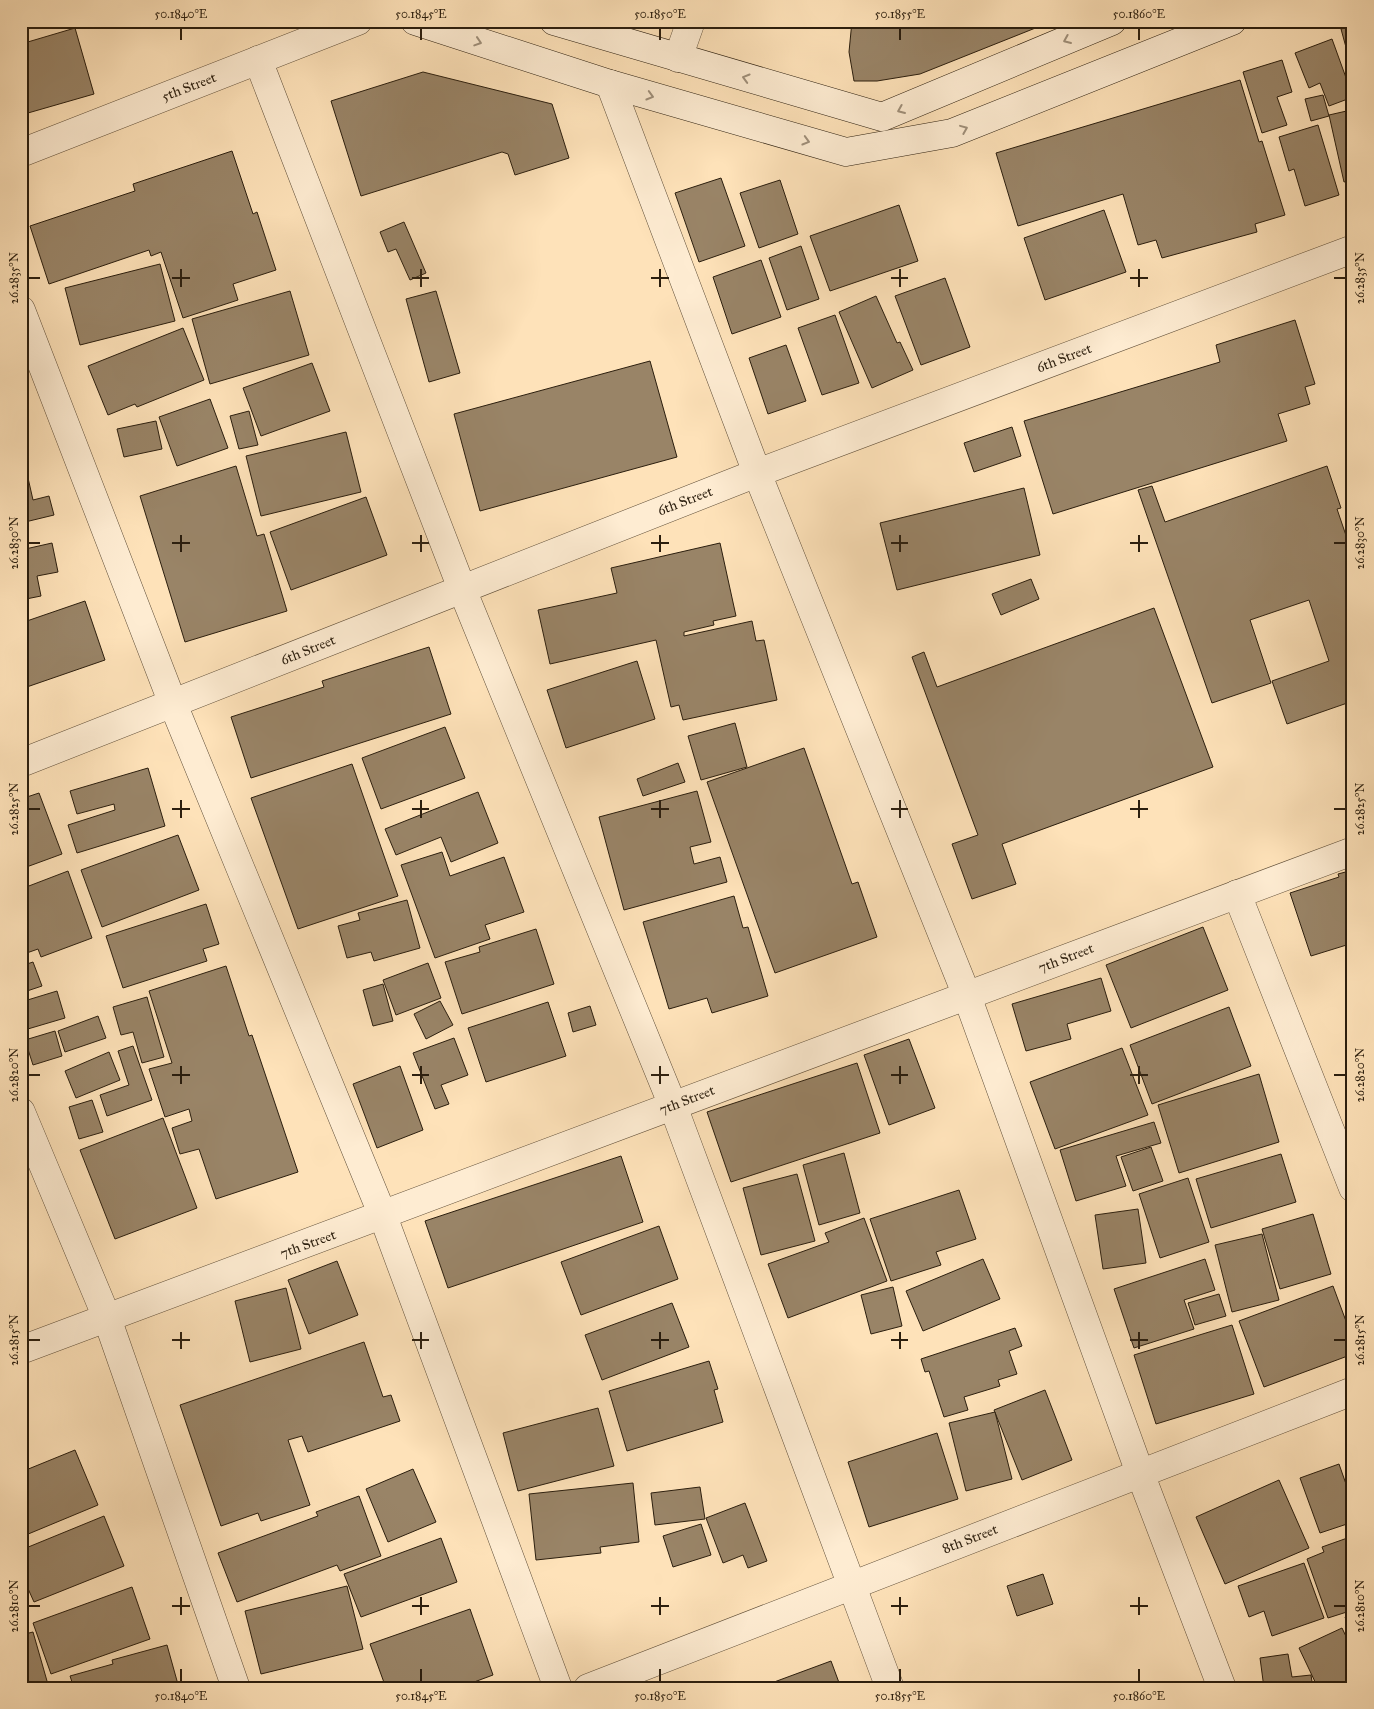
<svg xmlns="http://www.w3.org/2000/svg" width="1374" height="1709" viewBox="0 0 1374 1709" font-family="'IM FELL Great Primer',serif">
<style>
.building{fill:#998467;stroke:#2b1e0e}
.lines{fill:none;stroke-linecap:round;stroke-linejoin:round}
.street-casing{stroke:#604f39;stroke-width:29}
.secondary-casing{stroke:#2b1e0e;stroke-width:29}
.street{stroke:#feecd2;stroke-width:28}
.secondary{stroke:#feecd2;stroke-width:28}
.oneway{stroke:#9f8f7a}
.ticks{fill:none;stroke:#2b1e0e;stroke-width:2}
.labels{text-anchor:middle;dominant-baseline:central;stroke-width:4;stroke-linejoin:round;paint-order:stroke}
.street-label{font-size:14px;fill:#2b1e0e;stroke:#feecd2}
.neatline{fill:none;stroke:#2b1e0e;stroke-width:2}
.ticks-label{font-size:12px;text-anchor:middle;fill:#2b1e0e}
</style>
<rect width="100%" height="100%" fill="#fee2b9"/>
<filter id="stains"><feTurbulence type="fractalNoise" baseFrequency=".004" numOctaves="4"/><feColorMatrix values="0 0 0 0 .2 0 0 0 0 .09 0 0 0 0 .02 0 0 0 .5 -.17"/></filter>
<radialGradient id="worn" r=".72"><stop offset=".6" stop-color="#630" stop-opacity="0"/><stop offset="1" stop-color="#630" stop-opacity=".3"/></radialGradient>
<g class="building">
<path d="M852,21h201l-133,53 -43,7h-23l-5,-29z"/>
<path d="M1353,26v47l-12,-44z"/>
<path d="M75,28l19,66 -73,21v-71z"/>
<path d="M1332,39l21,58 -24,9 -9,-23 -11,5 -14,-35z"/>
<path d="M1282,60l10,32 -15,5 10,28 -25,8 -19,-61z"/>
<path d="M423,72l129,32 17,54 -54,17 -7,-21 -6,-2 -141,44 -30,-95z"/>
<path d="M1240,80l19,62 3,-1 23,74 -30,9 2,8 -95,26 -6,-18 -18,5 -15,-51 -105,32 -22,-73z"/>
<path d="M1323,95l6,21 -18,5 -6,-22z"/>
<path d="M1351,110l2,70 -9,2 -15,-67z"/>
<path d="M1318,125l21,70 -34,11 -11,-37 -5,2 -10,-34z"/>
<path d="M232,151l21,63 4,-2 19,58 -43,14 5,16 -55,18 -22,-66 -10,4 -2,-6 -100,34 -19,-58 105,-35 -2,-7z"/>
<path d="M721,178l24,68 -46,16 -24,-69z"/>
<path d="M780,180l18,54 -39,14 -19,-55z"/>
<path d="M899,205l19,56 -88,30 -20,-55z"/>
<path d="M1104,210l22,62 -81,28 -21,-62z"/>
<path d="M404,222l22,51 -16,7 -14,-31 -8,3 -8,-20z"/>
<path d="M801,246l18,53 -32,11 -18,-52z"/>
<path d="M761,260l20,57 -49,17 -19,-57z"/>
<path d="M160,264l15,57 -95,24 -15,-57z"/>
<path d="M945,278l25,69 -49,18 -26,-69z"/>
<path d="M290,291l19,64 -99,29 -18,-65z"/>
<path d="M436,291l24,82 -31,9 -23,-83z"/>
<path d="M876,296l21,47 3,-1 13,28 -41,18 -33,-76z"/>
<path d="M835,315l24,68 -37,12 -24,-67z"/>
<path d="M1295,320l20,64 -10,3 5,17 -32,10 9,27 -234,73 -29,-93 196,-59 -4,-17z"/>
<path d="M183,328l21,52 -67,27 -2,-3 -27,11 -20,-49z"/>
<path d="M786,345l20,56 -38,13 -19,-56z"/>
<path d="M650,361l27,96 -197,54 -26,-97z"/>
<path d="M312,363l18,48 -69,25 -18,-48z"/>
<path d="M210,399l18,49 -51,18 -18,-49z"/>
<path d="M249,411l9,34 -19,4 -9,-33z"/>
<path d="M156,421l6,28 -38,8 -7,-28z"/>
<path d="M1012,427l9,29 -47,16 -10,-29z"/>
<path d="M346,432l15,60 -100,24 -15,-60z"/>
<path d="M236,466l21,70 7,-2 23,77 -102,31 -45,-146z"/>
<path d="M1327,466l14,42 -4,1 16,47v145l-66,23 -15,-43 57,-20 -20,-61 -59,20 21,63 -59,20 -74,-213 14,-4 13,36z"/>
<path d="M26,469l7,31 16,-4 5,19 -33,8v-53z"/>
<path d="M1024,488l16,67 -143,35 -17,-67z"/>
<path d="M366,497l21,58 -96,35 -21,-58z"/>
<path d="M52,543l6,29 -21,4 4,20 -20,4v-50z"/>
<path d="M720,543l16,73 -23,5 1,4 -30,7v4l68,-15 4,20 8,-1 13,60 -94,20 -4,-15 -8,2 -15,-67 -106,24 -12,-54 79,-17 -6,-25z"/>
<path d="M1031,579l8,20 -38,16 -9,-21z"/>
<path d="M85,601l20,59 -84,29v-66z"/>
<path d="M1154,608l59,159 -211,77 14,40 -44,15 -20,-55 26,-9 -66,-178 12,-5 13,35z"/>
<path d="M429,647l22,67 -200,64 -20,-61 93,-30 -2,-6z"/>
<path d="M637,661l18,58 -89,29 -19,-58z"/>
<path d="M735,723l12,44 -46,13 -13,-44z"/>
<path d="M445,727l20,51 -84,31 -19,-51z"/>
<path d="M804,748l48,136 6,-2 19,55 -102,36 -68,-191z"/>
<path d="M678,763l7,19 -42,14 -6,-17z"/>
<path d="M352,764l46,132 -100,33 -47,-131z"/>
<path d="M148,768l17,58 -88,27 -9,-28 47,-15 -1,-6 -37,10 -7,-23z"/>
<path d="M697,791l14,51 -21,5 4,17 26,-7 7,25 -103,28 -25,-93z"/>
<path d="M478,792l20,51 -47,19 -10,-25 -45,18 -11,-26z"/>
<path d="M39,793l23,61 -41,15v-70z"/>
<path d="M178,835l21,55 -97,37 -21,-57z"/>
<path d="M442,852l8,24 54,-19 20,55 -39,13 5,14 -55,19 -34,-93z"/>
<path d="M1353,870v73l-42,13 -21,-63 49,-16 -1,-3z"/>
<path d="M68,871l24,67 -51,19 -3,-8 -17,6v-66z"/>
<path d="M734,896l9,32 5,-1 20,69 -56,17 -5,-15 -38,11 -26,-87z"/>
<path d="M407,900l13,48 -46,13 -3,-9 -24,6 -9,-32 22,-6 -2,-7z"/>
<path d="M206,904l13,40 -16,5 4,12 -84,27 -17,-52z"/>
<path d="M1203,927l25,63 -97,38 -25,-63z"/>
<path d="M536,929l18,55 -92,30 -17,-52 35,-10 -1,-5z"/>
<path d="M33,962l9,24 -21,7v-27z"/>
<path d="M428,963l13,35 -45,17 -13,-35z"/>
<path d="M226,966l23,70 3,-1 46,137 -82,27 -17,-50 -19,5 -8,-26 20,-7 -3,-12 -24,8 -16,-48 23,-6 -23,-72z"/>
<path d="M1101,978l10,33 -44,13 4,15 -45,12 -14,-47z"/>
<path d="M383,984l10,37 -20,5 -10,-36z"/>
<path d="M57,991l8,27 -44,13v-29z"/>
<path d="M147,997l17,60 -22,6 -9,-31 -12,3 -8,-28z"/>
<path d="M440,1001l13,24 -27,14 -12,-25z"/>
<path d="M548,1002l18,54 -80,26 -18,-54z"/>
<path d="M590,1006l6,19 -23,7 -5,-19z"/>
<path d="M1229,1007l22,59 -99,38 -22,-59z"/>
<path d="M98,1016l8,22 -41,14 -7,-21z"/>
<path d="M55,1031l7,25 -29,9 -8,-25z"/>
<path d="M454,1038l14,37 -27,10 8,19 -14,5 -22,-56z"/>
<path d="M909,1039l26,69 -46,17 -25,-70z"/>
<path d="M133,1046l19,54 -45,16 -7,-21 29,-10 -11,-34z"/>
<path d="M1122,1048l26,67 -93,34 -25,-67z"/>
<path d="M109,1052l11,28 -44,18 -11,-27z"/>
<path d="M857,1063l23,70 -149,49 -24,-70z"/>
<path d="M400,1066l23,64 -46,18 -24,-64z"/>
<path d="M1259,1074l20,68 -100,31 -21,-68z"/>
<path d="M92,1100l11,32 -24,7 -10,-32z"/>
<path d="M163,1118l34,90 -82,31 -35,-89z"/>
<path d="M1154,1122l7,21 -45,13 10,30 -50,15 -16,-51z"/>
<path d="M1151,1147l12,34 -30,10 -12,-34z"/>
<path d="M844,1153l16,60 -41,12 -16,-60z"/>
<path d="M1281,1154l15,48 -85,26 -15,-49z"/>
<path d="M621,1156l22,66 -195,66 -23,-67z"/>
<path d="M797,1174l18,67 -54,14 -18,-67z"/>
<path d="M1188,1178l21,64 -49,16 -21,-64z"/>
<path d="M959,1190l17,49 -40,13 5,13 -50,16 -21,-62z"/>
<path d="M1138,1209l8,54 -43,6 -8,-54z"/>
<path d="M1313,1214l18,60 -51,15 -18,-60z"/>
<path d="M864,1218l23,63 -99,37 -20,-54 61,-22 -4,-9z"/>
<path d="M659,1226l19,53 -97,36 -20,-53z"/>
<path d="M1262,1234l17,66 -47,12 -17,-67z"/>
<path d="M983,1259l17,40 -77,32 -17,-40z"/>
<path d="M1205,1259l10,31 -31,10 10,29 -60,19 -20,-59z"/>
<path d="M337,1261l21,54 -49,19 -21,-54z"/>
<path d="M1333,1286l20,54v14l-89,33 -25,-66z"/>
<path d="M893,1287l9,39 -31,8 -10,-39z"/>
<path d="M286,1288l15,61 -51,13 -15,-61z"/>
<path d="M1219,1294l7,22 -31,9 -7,-22z"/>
<path d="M672,1303l17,44 -87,33 -17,-45z"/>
<path d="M1232,1325l22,69 -98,30 -22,-69z"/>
<path d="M1015,1328l7,18 -13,5 8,23 -19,6 2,6 -36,11 4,13 -24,7 -15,-46 -4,1 -4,-13z"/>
<path d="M364,1342l19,55 8,-2 9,26 -92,31 -6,-16 -14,4 22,65 -49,16 -3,-8 -37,13 -41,-121z"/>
<path d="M709,1361l9,28 -4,1 9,32 -96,29 -18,-60z"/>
<path d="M1045,1390l27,70 -50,20 -28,-70z"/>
<path d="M598,1408l16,58 -96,25 -15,-58z"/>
<path d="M995,1412l17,67 -46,12 -17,-68z"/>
<path d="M937,1433l21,66 -89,28 -21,-65z"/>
<path d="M75,1450l23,55 -77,32v-65z"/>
<path d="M1339,1464l14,40v18l-33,11 -20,-55z"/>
<path d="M413,1469l23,53 -48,20 -22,-53z"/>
<path d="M1279,1480l30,68 -84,36 -29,-67z"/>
<path d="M633,1483l6,59 -39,5 1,6 -65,7 -7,-66z"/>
<path d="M700,1487l5,32 -50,6 -4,-32z"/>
<path d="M359,1496l22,60 -41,15 -3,-6 -100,37 -19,-49 100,-37 -2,-4z"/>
<path d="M745,1503l22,58 -19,7 -5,-13 -20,8 -17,-45z"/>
<path d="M104,1516l20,50 -90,36 -13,-29v-23z"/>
<path d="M701,1524l10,31 -38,12 -10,-31z"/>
<path d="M1353,1536v62l-2,1 2,11 -25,8 -21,-59 17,-7 -2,-5z"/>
<path d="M441,1538l16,44 -96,35 -17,-43z"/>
<path d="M1304,1563l20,55 -52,18 -8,-25 -15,6 -11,-31z"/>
<path d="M1043,1574l10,30 -36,12 -10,-30z"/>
<path d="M347,1586l16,63 -102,25 -16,-63z"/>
<path d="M132,1587l18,52 -99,35 -18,-51z"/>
<path d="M470,1609l23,66 -35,13h-72l-16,-44z"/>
<path d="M1353,1614v23l-8,-20z"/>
<path d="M1342,1628l11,23v37h-35l-19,-40z"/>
<path d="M33,1632l16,56h-28v-53z"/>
<path d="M167,1645l12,43h-105l-4,-12 43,-12 -1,-4z"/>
<path d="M1288,1654l4,23 19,-2 2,13h-49l-4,-30z"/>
<path d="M831,1661l10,27h-83z"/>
</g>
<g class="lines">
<defs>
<g id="street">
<path d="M678,58l13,-37"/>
<path d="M258,60l204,529 211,517 217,582"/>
<path d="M610,84l147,389 210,523 173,477 82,215"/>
<path d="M21,153l337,-132"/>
<path d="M21,310l152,394 210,512 175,472"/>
<path d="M21,763l736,-290 596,-224"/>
<path d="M1237,894l116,294"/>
<path d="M21,1112l86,206 129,370"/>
<path d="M21,1350l1332,-499"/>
<path d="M588,1688l765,-297"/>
</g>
<g id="secondary">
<path d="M415,21l195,63 236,68 106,-19 280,-112"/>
<path d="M554,21l328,96 230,-96"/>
</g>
</defs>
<use href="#street" class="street-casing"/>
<use href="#secondary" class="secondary-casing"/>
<use href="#street" class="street"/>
<use href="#secondary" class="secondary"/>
</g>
<defs><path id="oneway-chevron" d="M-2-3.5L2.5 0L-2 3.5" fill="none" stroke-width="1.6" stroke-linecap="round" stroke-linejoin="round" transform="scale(1.25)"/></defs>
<g class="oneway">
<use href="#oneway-chevron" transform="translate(1067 40) rotate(157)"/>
<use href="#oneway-chevron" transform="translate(478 42) rotate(18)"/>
<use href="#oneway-chevron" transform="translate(746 78) rotate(-164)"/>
<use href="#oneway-chevron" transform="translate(650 96) rotate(16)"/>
<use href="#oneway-chevron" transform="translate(901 110) rotate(157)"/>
<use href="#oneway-chevron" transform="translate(964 129) rotate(-22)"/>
<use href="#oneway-chevron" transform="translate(806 141) rotate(16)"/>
</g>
<path class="ticks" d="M181,28v12M421,28v12M660,28v12M900,28v12M1139,28v12M181,269v18M421,269v18M660,269v18M900,269v18M1139,269v18M28,278h12M172,278h18M412,278h17M651,278h18M891,278h17M1130,278h18M1334,278h12M181,535v17M421,535v17M660,535v17M900,535v17M1139,535v17M28,543h12M172,543h18M412,543h17M651,543h18M891,543h17M1130,543h18M1334,543h12M181,800v18M421,800v18M660,800v18M900,800v18M1139,800v18M28,809h12M172,809h18M412,809h17M651,809h18M891,809h17M1130,809h18M1334,809h12M181,1066v18M421,1066v18M660,1066v18M900,1066v18M1139,1066v18M28,1075h12M172,1075h18M412,1075h17M651,1075h18M891,1075h17M1130,1075h18M1334,1075h12M181,1332v17M421,1332v17M660,1332v17M900,1332v17M1139,1332v17M28,1340h12M172,1340h18M412,1340h17M651,1340h18M891,1340h17M1130,1340h18M1334,1340h12M181,1597v18M421,1597v18M660,1597v18M900,1597v18M1139,1597v18M28,1606h12M172,1606h18M412,1606h17M651,1606h18M891,1606h17M1130,1606h18M1334,1606h12M181,1669v13M421,1669v13M660,1669v13M900,1669v13M1139,1669v13"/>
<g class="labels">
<g class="street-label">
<text transform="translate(189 87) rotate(-21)">5th Street</text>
<text transform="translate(1064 358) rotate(-21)">6th Street</text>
<text transform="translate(685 501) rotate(-21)">6th Street</text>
<text transform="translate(308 650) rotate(-22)">6th Street</text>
<text transform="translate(1066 958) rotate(-21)">7th Street</text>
<text transform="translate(687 1100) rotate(-21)">7th Street</text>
<text transform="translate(308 1244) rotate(-20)">7th Street</text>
<text transform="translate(970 1539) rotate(-21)">8th Street</text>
</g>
</g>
<rect width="1374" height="1709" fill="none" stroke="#fee2b9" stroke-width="55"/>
<rect x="28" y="28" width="1318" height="1654" class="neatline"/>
<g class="ticks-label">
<text x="181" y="18">50.1840°E</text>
<text x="421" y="18">50.1845°E</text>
<text x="660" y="18">50.1850°E</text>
<text x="900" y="18">50.1855°E</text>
<text x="1139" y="18">50.1860°E</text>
<text transform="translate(14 278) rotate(-90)" y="4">26.2835°N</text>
<text transform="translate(1360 278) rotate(-90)" y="4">26.2835°N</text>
<text transform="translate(14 543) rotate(-90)" y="4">26.2830°N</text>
<text transform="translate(1360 543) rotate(-90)" y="4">26.2830°N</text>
<text transform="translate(14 809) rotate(-90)" y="4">26.2825°N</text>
<text transform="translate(1360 809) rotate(-90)" y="4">26.2825°N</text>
<text transform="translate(14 1075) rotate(-90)" y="4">26.2820°N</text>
<text transform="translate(1360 1075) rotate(-90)" y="4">26.2820°N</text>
<text transform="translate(14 1340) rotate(-90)" y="4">26.2815°N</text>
<text transform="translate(1360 1340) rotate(-90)" y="4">26.2815°N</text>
<text transform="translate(14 1606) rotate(-90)" y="4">26.2810°N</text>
<text transform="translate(1360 1606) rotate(-90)" y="4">26.2810°N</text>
<text x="181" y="1700">50.1840°E</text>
<text x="421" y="1700">50.1845°E</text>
<text x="660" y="1700">50.1850°E</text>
<text x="900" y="1700">50.1855°E</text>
<text x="1139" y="1700">50.1860°E</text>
</g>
<rect width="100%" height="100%" filter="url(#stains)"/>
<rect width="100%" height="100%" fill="url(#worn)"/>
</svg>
